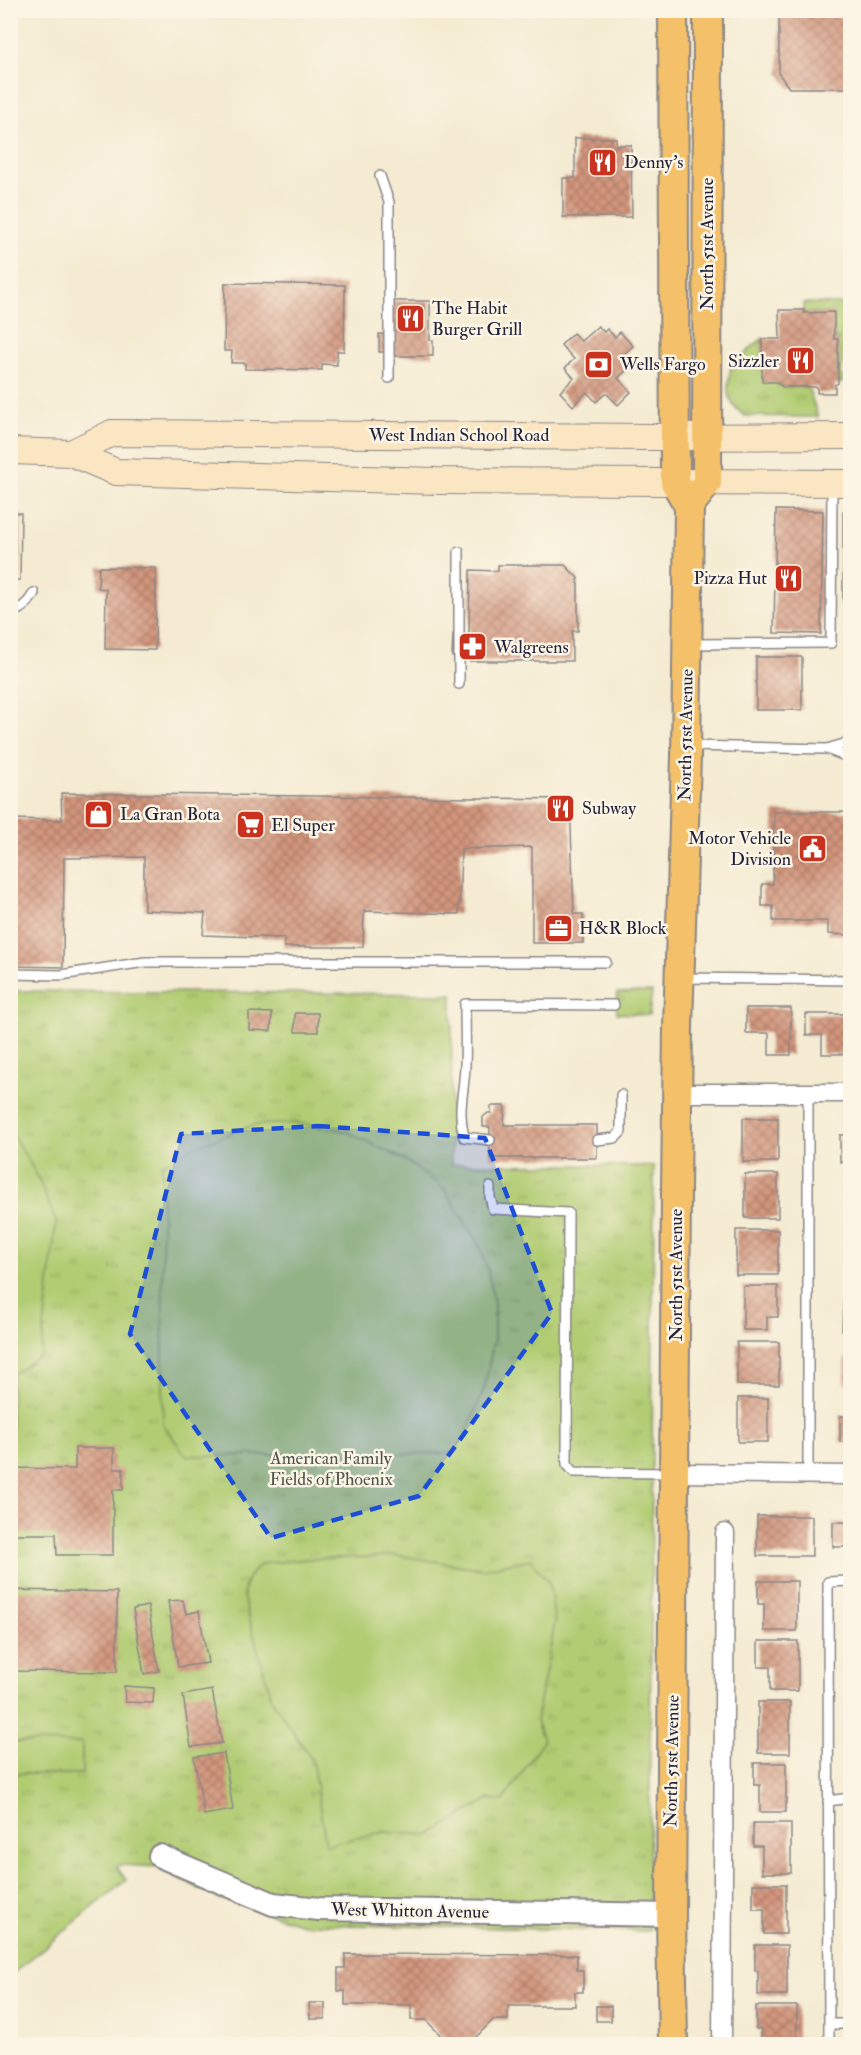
<svg xmlns="http://www.w3.org/2000/svg" width="861" height="2055" viewBox="0 0 861 2055" font-family="'IM FELL Double Pica',serif">
<style>
.grass{fill:url(#grass-tufts);stroke:#6a7756;stroke-width:1.5}
.pitch{fill:#b1cc72;stroke:#6a7756;stroke-width:1.5}
.building{fill:url(#building-cross-hatch)}
.lines{fill:none;stroke-linecap:round;stroke-linejoin:round}
.service-casing{stroke:#8b8686;stroke-width:12}
.minor-casing{stroke:#8b8686;stroke-width:21}
.tertiary-casing{stroke:#8b8686;stroke-width:26}
.secondary-casing{stroke:#8b8686;stroke-width:28}
.primary-casing{stroke:#8b8686;stroke-width:32}
.service{stroke:#fff;stroke-width:9}
.minor{stroke:#fff;stroke-width:18}
.tertiary{stroke:#fff;stroke-width:22}
.secondary{stroke:#fbe6c3;stroke-width:26}
.primary{stroke:#f4c16a;stroke-width:28}
.marked{fill:#1d4ed8;fill-opacity:0.2;stroke:#1d4ed8;stroke-width:4.5;stroke-dasharray:12 8;stroke-linejoin:round}
.labels{text-anchor:middle;dominant-baseline:central;stroke-width:5;stroke-linejoin:round;paint-order:stroke}
.poi-label{font-size:18px;fill:#22223b;stroke:#fcf5e5;text-anchor:start}
.street-label{font-size:18px;fill:#22223b;stroke:#fcf5e5}
.park-label{font-size:18px;fill:#4d554c;stroke:#fcf5e5}
</style>
<defs>
<pattern id="grass-tufts" width="24" height="20" patternUnits="userSpaceOnUse" patternTransform="scale(1.5)"><rect width="24" height="20" fill="#b1cc72"/><path d="M3 7l-1-3M5 7V3M7 7l1-3M15 17l-1-3M17 17v-4M19 17l1-3" fill="none" stroke="#98af64"/></pattern>
<pattern id="building-cross-hatch" width="8" height="8" patternUnits="userSpaceOnUse" patternTransform="scale(1.5)"><rect width="8" height="8" fill="#d3967d"/><path d="M0 0l8 8M0 8l8-8" fill="none" stroke="#ab7a68"/></pattern>
</defs>
<rect width="100%" height="100%" fill="#fcf5e5"/>
<filter id="ink" filterUnits="userSpaceOnUse"><feTurbulence type="fractalNoise" baseFrequency=".0167" numOctaves="2"/><feDisplacementMap in="SourceGraphic" scale="12" xChannelSelector="R" yChannelSelector="G"/><feConvolveMatrix kernelMatrix="1 2 1 2 8 2 1 2 1" color-interpolation-filters="sRGB"/></filter>
<filter id="wash" filterUnits="userSpaceOnUse"><feTurbulence type="fractalNoise" baseFrequency=".008" numOctaves="4" result="noise"/><feDisplacementMap in="SourceGraphic" scale="24" xChannelSelector="R" yChannelSelector="G"/><feGaussianBlur stdDeviation="1.35" result="paint"/><feColorMatrix in="noise" values="0 0 0 0 0 0 0 0 0 0 0 0 0 0 0 0 0 1.4 0 .05"/><feComposite in="paint" operator="in"/></filter>
<g filter="url(#wash)">
<rect width="100%" height="100%" fill="#f4ebd2"/>
<g class="grass">
<path d="M804,303l40,1 -2,79h-4v-44h-4v-26h-30z"/>
<path d="M762,339l1,43h13l7,5h25l10,30 -73,-1c-24,-18 -17,-29 -13,-55l5,1 16,-16z"/>
<path d="M11,991l441,3 -1,170 203,2 -5,765 -346,-7 -83,-25 -62,-32 -38,-2 -3,2 9,13 -115,95z"/>
<path d="M652,992l-3,23 -32,-2v-20z"/>
</g>
<g class="pitch">
<path d="M298,1123l47,8 58,28 41,29 36,59 8,24 6,32v36l-9,47 -18,45 -12,22 -269,3 -23,-32 -1,-260 30,-17 62,-22z"/>
<path d="M11,1132l26,43 19,47 -15,133 -29,20 -1,20z"/>
<path d="M395,1555l88,14 47,-10 19,24 6,40 -19,98 7,20 -40,60 -14,-2 -60,36 -46,-3 -57,13 -14,-85 -40,-60 -28,-100c-1,-15 4,-27 17,-35 5,-3 13,-2 18,-3 39,-6 78,-2 116,-7z"/>
<path d="M11,1742l71,1v31h-71z"/>
</g>
<g id="blocks">
<g class="building">
<path d="M779,10h71v78h-61l-10,-14z"/>
<path d="M575,138h41v7h15l1,72h-69v-39h12z"/>
<path d="M225,283l120,2 -1,66h-7v14l-15,-1v6l-77,-1v-6h-14l1,-12h-8z"/>
<path d="M391,301h39v39h3v16h-41v-4h-13v-18l13,1z"/>
<path d="M779,310h25v3l30,-1v27h4v44l-3,2v8h-18v-6h-34l-7,-5h-14v-43h18z"/>
<path d="M598,326l6,6 3,-3 8,8 5,-5 13,14 -9,8 7,7 -5,6 2,2 -10,9 13,14 -13,13 -12,-12 -10,9 -9,-10 -14,14 -13,-14 14,-14 -9,-10 9,-9 -13,-14 12,-12 8,8z"/>
<path d="M776,510l47,1 -2,123 -47,-1z"/>
<rect x="843" y="511" width="7" height="92"/>
<path d="M10,513h11l-1,67h-10z"/>
<path d="M498,565h67l13,13v53h-6v30h-103v-4h-17l1,-23 16,1 1,-65 28,1z"/>
<path d="M99,567l57,1 -1,82 -50,-1 1,-60 -8,-1z"/>
<rect x="756" y="657" width="46" height="53"/>
<path d="M61,793l509,6 4,115h9v29h-51v-96l-71,2 -2,65 -95,-3 -1,36h-79v-9l-81,-3 2,-22 -61,-3v-53l-80,1 -1,109 -53,-1v-147l52,1z"/>
<path d="M774,812h76v123l-22,-1v-13h-55v-15h-11v-22h11z"/>
<path d="M746,1008h45v47h-22v-22h-23z"/>
<path d="M249,1012l23,1 -1,18 -22,-1z"/>
<rect x="295" y="1013" width="23" height="19"/>
<path d="M806,1014h40v40h-24v-19h-16z"/>
<path d="M491,1106h14l-1,19h93v33h-107v-31h-7v-10l5,-4h3z"/>
<rect x="743" y="1118" width="35" height="44"/>
<rect x="840" y="1135" width="10" height="27"/>
<rect x="745" y="1174" width="33" height="44"/>
<rect x="736" y="1230" width="42" height="45"/>
<path d="M743,1286h35v31h-11v13h-24z"/>
<path d="M843,1304h7v26h-8z"/>
<rect x="737" y="1342" width="42" height="43"/>
<rect x="845" y="1358" width="5" height="27"/>
<rect x="738" y="1398" width="30" height="44"/>
<rect x="840" y="1416" width="10" height="26"/>
<path d="M75,1448h39v21h9v21h-10v65h-56l-1,-21h-46v-66l65,1z"/>
<rect x="757" y="1516" width="55" height="40"/>
<path d="M833,1522h17v36h-4v-11h-13z"/>
<path d="M758,1581h39v50h-33v-27h-6z"/>
<path d="M10,1590l107,2v80l-107,-1z"/>
<path d="M183,1600l3,14 13,-3 9,52 -30,4 -10,-66z"/>
<path d="M148,1606l11,65 -15,3 -11,-65z"/>
<path d="M758,1641h40v50h-28v-24h-12z"/>
<path d="M124,1686l30,2 -1,15 -28,-1z"/>
<path d="M212,1690l10,53 -31,4 -8,-52z"/>
<rect x="758" y="1702" width="32" height="51"/>
<path d="M224,1753l9,57 -29,5 -10,-58z"/>
<path d="M754,1763h32v49h-26v-27h-6z"/>
<path d="M753,1823h38v50h-29v-27h-9z"/>
<path d="M753,1884h33v50h-22v-25h-11z"/>
<path d="M755,1945h32v50h-29v-24h-3z"/>
<path d="M345,1954l232,1v15h6v22h-8v14h-67v14h-15l-19,19 -29,1 -19,-20h-15v-15h-66v-14h-7v-23h7z"/>
<path d="M309,2003h16v16h-15z"/>
<rect x="596" y="2006" width="15" height="15"/>
<path d="M756,2006h41v38h-36v-15h-5z"/>
</g>
</g>
</g>
<g filter="url(#ink)">
<use href="#blocks" fill-opacity="0" stroke="#8b8686" stroke-width="1.5"/>
<g class="lines">
<defs>
<g id="service">
<path d="M380,176l9,26v176"/>
<path d="M459,552v132"/>
<path d="M10,611c11,0 19,-9 24,-18"/>
<path d="M689,644l142,-1 1,-159"/>
<path d="M688,746l139,3 17,-5 6,-5"/>
<path d="M827,749l23,9"/>
<path d="M10,974l51,1 84,-13h461"/>
<path d="M682,978l168,2"/>
<path d="M808,1093v381"/>
<path d="M490,1140l-26,-3c-7,-28 0,-43 1,-71 1,-20 0,-41 0,-62l149,1"/>
<path d="M597,1140l18,-2 6,-6v-37"/>
<path d="M490,1187v10l3,12 75,4 -1,251 7,8 98,1"/>
<path d="M828,1801l22,-3"/>
<path d="M829,2024h21"/>
<path d="M829,2044l-1,-462 22,-1"/>
</g>
<g id="minor">
<path d="M677,1093h173"/>
<path d="M675,1473l175,2"/>
<path d="M722,2044l3,-511"/>
</g>
<path id="tertiary" d="M160,1856l113,48 46,5 352,6"/>
<g id="secondary">
<path d="M10,451l61,2 45,19 321,9 413,2"/>
<path d="M71,453l41,-20 541,4 197,-1"/>
</g>
<g id="primary">
<path d="M689,506l18,-23 1,-473"/>
<path d="M673,2044l-2,-129 5,-725 2,-162 8,-272 3,-250 -14,-24 -2,-472"/>
</g>
</defs>
<use href="#service" class="service-casing"/>
<use href="#minor" class="minor-casing"/>
<use href="#tertiary" class="tertiary-casing"/>
<use href="#secondary" class="secondary-casing"/>
<use href="#primary" class="primary-casing"/>
<use href="#service" class="service"/>
<use href="#minor" class="minor"/>
<use href="#tertiary" class="tertiary"/>
<use href="#secondary" class="secondary"/>
<use href="#primary" class="primary"/>
</g>
</g>
<path class="marked" d="M318,1126l167,12 67,175 -133,183 -148,42 -141,-204 51,-200z"/>
<defs>
<symbol id="restaurant-square" viewBox="-11 -11 22 22"><rect x="-9" y="-9" width="18" height="18" rx="4" fill="#c8321e" stroke="#fcf5e5"/><path d="M-5-6h1v4h1v-4h1v4h1v-4h1v5L-1.5 .5V6h-2V.5L-5-1ZM5-6V6H3V1.5H1.5Q1.5-4 5-6Z" fill="#fff"/></symbol>
<symbol id="bank-square" viewBox="-11 -11 22 22"><rect x="-9" y="-9" width="18" height="18" rx="4" fill="#c8321e" stroke="#fcf5e5"/><path d="M-6-4H6V4H-6ZM0-2.3a2.3 2.3 0 1 0 0 4.6a2.3 2.3 0 1 0 0-4.6Z" fill="#fff"/></symbol>
<symbol id="pharmacy-square" viewBox="-11 -11 22 22"><rect x="-9" y="-9" width="18" height="18" rx="4" fill="#c8321e" stroke="#fcf5e5"/><path d="M-2-6h4v4h4v4h-4v4h-4v-4h-4v-4h4Z" fill="#fff"/></symbol>
<symbol id="shop-square" viewBox="-11 -11 22 22"><rect x="-9" y="-9" width="18" height="18" rx="4" fill="#c8321e" stroke="#fcf5e5"/><path d="M-5-2.5h2.3a2.7 3.5 0 0 1 5.4 0H5L5.5 6h-11ZM-1.5-2.5h3a1.5 2.3 0 0 0-3 0Z" fill="#fff"/></symbol>
<symbol id="supermarket-square" viewBox="-11 -11 22 22"><rect x="-9" y="-9" width="18" height="18" rx="4" fill="#c8321e" stroke="#fcf5e5"/><path d="M-6-5.5h2.5l.6 2H6L4.5 2H-2.5L-4.4-4H-6ZM-1.5 3.2a1.3 1.3 0 1 0 .1 0ZM3 3.2a1.3 1.3 0 1 0 .1 0Z" fill="#fff"/></symbol>
<symbol id="civic-square" viewBox="-11 -11 22 22"><rect x="-9" y="-9" width="18" height="18" rx="4" fill="#c8321e" stroke="#fcf5e5"/><path d="M-.6-6.5H3V-4.5H.6V-3L4-1V1h2V6H-6V1h2V-1L-.6-3ZM-1.2 2.5V6h2.4V2.5Z" fill="#fff"/></symbol>
<symbol id="office-square" viewBox="-11 -11 22 22"><rect x="-9" y="-9" width="18" height="18" rx="4" fill="#c8321e" stroke="#fcf5e5"/><path d="M-6-3h4V-5.5h4V-3h4V5H-6ZM-1-4.5V-3h2v-1.5ZM-6 0V1H6V0Z" fill="#fff"/></symbol>
</defs>
<g fill-rule="evenodd">
<use href="#restaurant-square" x="586" y="146" width="33" height="33"/>
<use href="#restaurant-square" x="394" y="302" width="33" height="33"/>
<use href="#restaurant-square" x="784" y="344" width="33" height="33"/>
<use href="#bank-square" x="582" y="348" width="33" height="33"/>
<use href="#restaurant-square" x="772" y="562" width="33" height="33"/>
<use href="#pharmacy-square" x="456" y="630" width="33" height="33"/>
<use href="#restaurant-square" x="544" y="792" width="33" height="33"/>
<use href="#shop-square" x="82" y="798" width="33" height="33"/>
<use href="#supermarket-square" x="234" y="808" width="33" height="33"/>
<use href="#civic-square" x="796" y="832" width="33" height="33"/>
<use href="#office-square" x="542" y="912" width="33" height="33"/>
</g>
<g class="labels">
<g class="poi-label">
<text x="624" y="162">Denny's</text>
<text x="432" y="308">The Habit<tspan x="432" dy="21">Burger Grill</tspan></text>
<text x="779" y="361" text-anchor="end">Sizzler</text>
<text x="620" y="364">Wells Fargo</text>
<text x="767" y="578" text-anchor="end">Pizza Hut</text>
<text x="494" y="647">Walgreens</text>
<text x="582" y="808">Subway</text>
<text x="120" y="814">La Gran Bota</text>
<text x="271" y="825">El Super</text>
<text x="791" y="838" text-anchor="end">Motor Vehicle<tspan x="791" dy="21">Division</tspan></text>
<text x="579" y="928">H&amp;R Block</text>
</g>
<g class="street-label">
<text transform="translate(707 244) rotate(-90)">North 51st Avenue</text>
<text x="459" y="435">West Indian School Road</text>
<text transform="translate(686 735) rotate(-89)">North 51st Avenue</text>
<text transform="translate(676 1275) rotate(-90)">North 51st Avenue</text>
<text transform="translate(672 1761) rotate(-89)">North 51st Avenue</text>
<text transform="translate(410 1911) rotate(1)">West Whitton Avenue</text>
</g>
<g class="park-label">
<text x="331" y="1458">American Family<tspan x="331" dy="21">Fields of Phoenix</tspan></text>
</g>
</g>
<rect width="861" height="2055" fill="none" stroke="#fcf5e5" stroke-width="36"/>
</svg>
